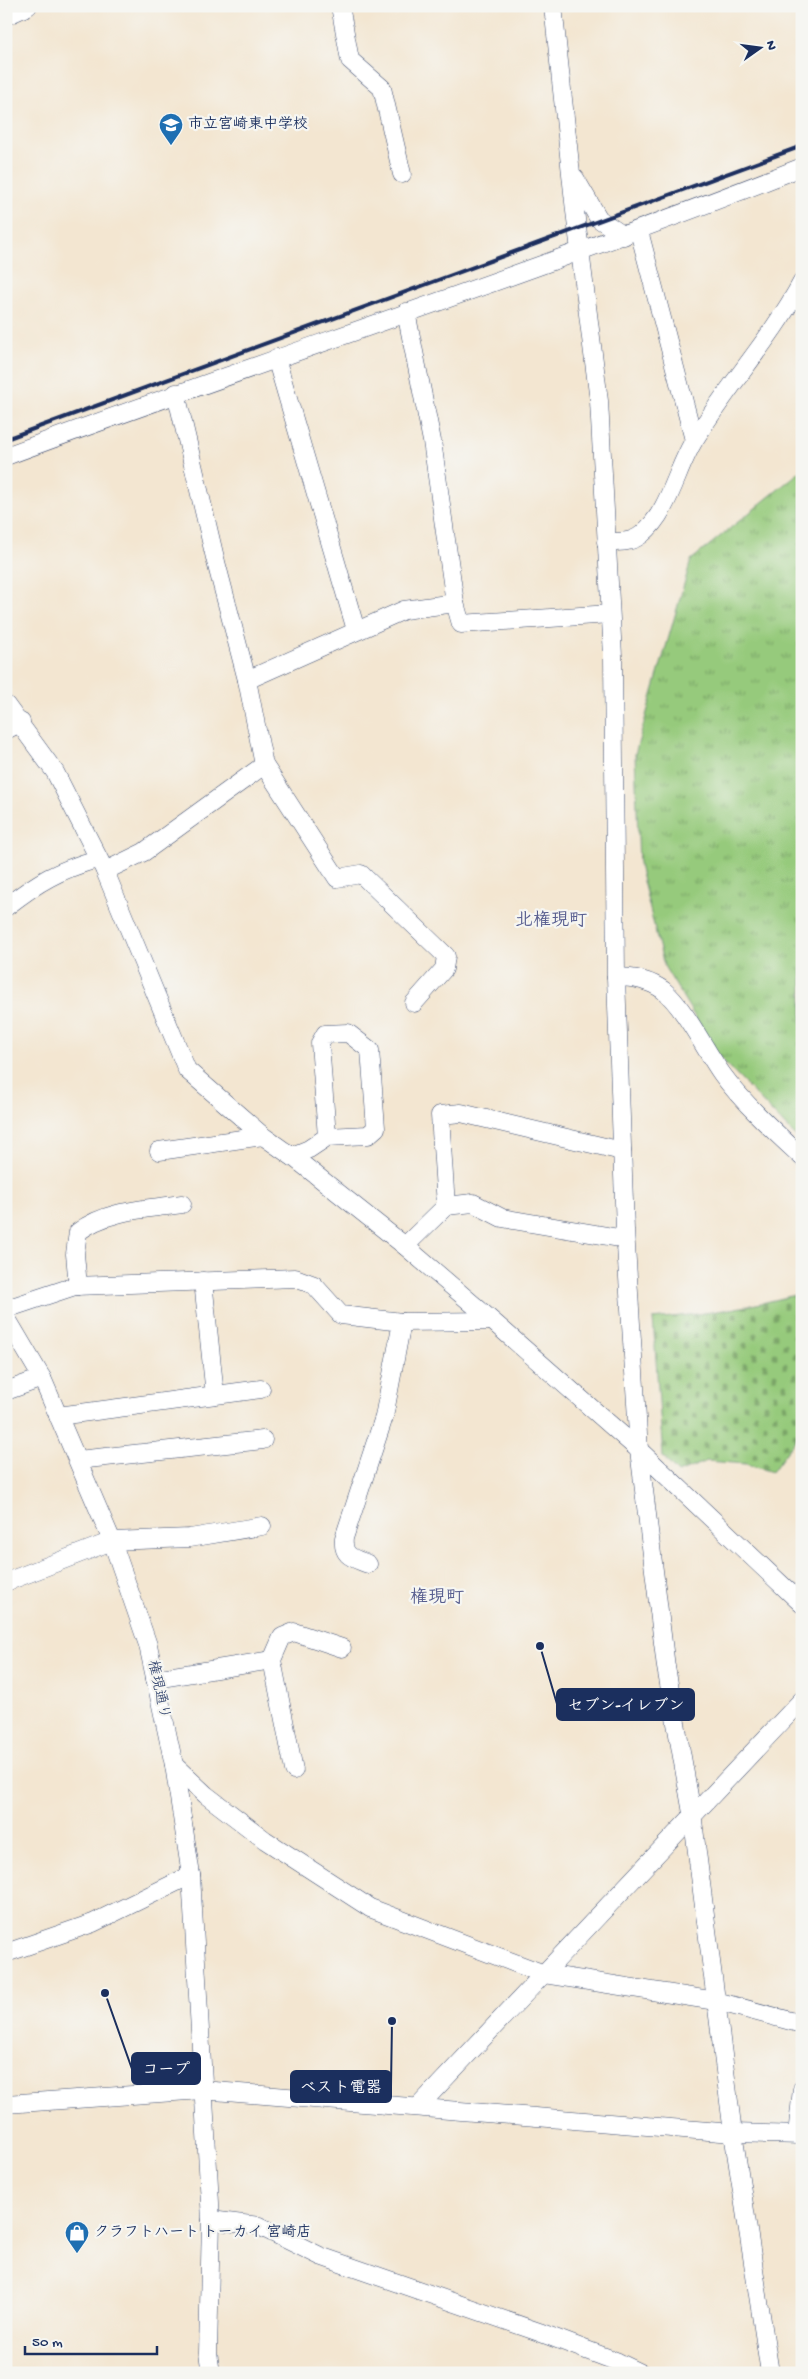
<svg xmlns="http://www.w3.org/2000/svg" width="808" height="2379" viewBox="0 0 808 2379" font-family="'Gochi Hand','Klee One',sans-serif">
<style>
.grass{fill:url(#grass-tufts);stroke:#587c6c}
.cemetery{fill:url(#cemetery-stones);stroke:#587c6c}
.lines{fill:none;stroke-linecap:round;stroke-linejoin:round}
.minor-casing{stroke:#3b4a6f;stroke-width:19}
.minor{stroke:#fff;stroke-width:18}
.rail{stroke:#1b2f5e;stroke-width:4}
.labels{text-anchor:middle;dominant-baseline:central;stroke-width:4.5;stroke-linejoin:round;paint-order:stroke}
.poi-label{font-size:15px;font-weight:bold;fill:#1b2f5e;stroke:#f6f6f2;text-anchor:start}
.street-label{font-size:15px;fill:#1b2f5e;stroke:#f6f6f2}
.quarter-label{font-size:18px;font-weight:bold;fill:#595f90;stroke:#f6f6f2}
.leader{fill:none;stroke:#1b2f5e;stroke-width:2}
.callout-dot{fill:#1b2f5e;stroke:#f6f6f2;stroke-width:2}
.callout{fill:#1b2f5e;stroke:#1b2f5e;stroke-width:2}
.callout-label{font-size:16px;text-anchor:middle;font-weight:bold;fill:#fff}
</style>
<defs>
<pattern id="grass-tufts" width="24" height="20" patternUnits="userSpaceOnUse" patternTransform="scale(1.25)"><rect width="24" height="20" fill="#96ca7b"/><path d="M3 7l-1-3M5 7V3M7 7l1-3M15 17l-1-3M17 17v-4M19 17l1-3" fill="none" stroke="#7aa468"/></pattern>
<pattern id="cemetery-stones" width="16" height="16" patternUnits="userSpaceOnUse" patternTransform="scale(1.25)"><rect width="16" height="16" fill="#96ca7b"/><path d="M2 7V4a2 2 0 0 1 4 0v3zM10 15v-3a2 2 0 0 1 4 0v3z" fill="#7aa468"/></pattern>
</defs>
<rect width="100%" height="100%" fill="#f6f6f2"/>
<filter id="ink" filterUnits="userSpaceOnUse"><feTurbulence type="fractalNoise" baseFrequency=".02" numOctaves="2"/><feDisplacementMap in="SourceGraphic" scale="10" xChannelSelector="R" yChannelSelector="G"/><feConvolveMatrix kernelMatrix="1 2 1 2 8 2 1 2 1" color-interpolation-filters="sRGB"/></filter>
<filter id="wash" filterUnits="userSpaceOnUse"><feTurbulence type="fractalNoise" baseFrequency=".0096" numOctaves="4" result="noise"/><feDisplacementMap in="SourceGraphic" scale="20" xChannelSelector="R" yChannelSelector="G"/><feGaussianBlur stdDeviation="1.12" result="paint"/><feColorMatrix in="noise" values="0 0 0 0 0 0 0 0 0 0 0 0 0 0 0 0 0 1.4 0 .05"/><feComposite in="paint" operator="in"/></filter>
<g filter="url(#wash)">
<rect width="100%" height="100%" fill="#f3e6d1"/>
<path class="grass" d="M802,470v673l-82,-85 -56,-92 -25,-101 -4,-111 56,-194z"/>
<path class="cemetery" d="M802,1293v138l-30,41 -26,-8 -39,-3 -29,12 -15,-16 -10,-138c51,-5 99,-12 149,-26z"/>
</g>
<g filter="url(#ink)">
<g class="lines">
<defs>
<g id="minor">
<path d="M340,6l10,54 32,28 20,86"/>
<path d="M553,6l22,205 24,190 14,255 3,321 9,253 14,220 27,217 26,146 41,320 37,240"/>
<path d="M6,16l22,-10"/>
<path d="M575,178l24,41 25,17"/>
<path d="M639,231l55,209"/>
<path d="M406,312l26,129 23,162 6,21 149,-10"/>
<path d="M276,358l80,272"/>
<path d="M176,393l40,169 31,118 17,85 73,113 24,-4 85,82 -2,13 -30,34"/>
<path d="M6,456c265,-98 533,-185 796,-289"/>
<path d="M606,542c12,0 26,1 36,-8 28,-23 34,-65 53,-95 33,-54 77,-101 107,-157"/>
<path d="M247,680l157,-70 51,-7"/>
<path d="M6,705l49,67 50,99 82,199 76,66 34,24 108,86 92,79 142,125 163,154"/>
<path d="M6,730l15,-8"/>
<path d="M105,871l39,-19 120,-87"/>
<path d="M6,907c33,-26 51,-36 91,-48"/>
<path d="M616,977c16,0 33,3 47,13 22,18 42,60 59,84 21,29 54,59 80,83"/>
<path d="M159,1151l104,-15"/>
<path d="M292,1156l17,-7 18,-12 41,-2 8,-7 -6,-78 -22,-17 -23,1 -5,9 7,94"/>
<path d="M446,1206l27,-3 29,15 123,21"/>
<path d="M405,1246l41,-40 -6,-91 21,-2 161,38"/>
<path d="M203,1281l12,114"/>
<path d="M78,1286l-3,-32 3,-22c28,-22 69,-23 104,-28"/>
<path d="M6,1309l69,-23 220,-8 19,7 27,30 61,7 89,-1"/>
<path d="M6,1317l36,61 70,163 36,104 26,120 17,110 20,345 -3,133 3,20"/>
<path d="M6,1391l36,-13"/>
<path d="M58,1416l203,-27"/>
<path d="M78,1460l185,-20"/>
<path d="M368,1564c-15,-6 -26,-7 -24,-26l40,-121 18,-95"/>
<path d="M6,1582l106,-41 78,-3 72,-12"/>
<path d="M155,1679l117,-19"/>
<path d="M174,1765l32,30 59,45 105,68 174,66 172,27 86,23"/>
<path d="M294,1770l-22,-110 10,-23 12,-5 48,16"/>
<path d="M6,1953l87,-30 98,-48"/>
<path d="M6,2104l196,-14 531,43 69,2"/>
<path d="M419,2106l383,-406"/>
<path d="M797,2135l5,-46"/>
<path d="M211,2220l48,6 61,30 219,76 79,30 23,11"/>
</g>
</defs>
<use href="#minor" class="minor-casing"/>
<use href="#minor" class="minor"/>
<path class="rail" d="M6,439l796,-293"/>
</g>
</g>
<defs>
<symbol id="school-pin" viewBox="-11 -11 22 30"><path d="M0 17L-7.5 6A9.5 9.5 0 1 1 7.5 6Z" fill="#1f6fb2" stroke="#f6f6f2"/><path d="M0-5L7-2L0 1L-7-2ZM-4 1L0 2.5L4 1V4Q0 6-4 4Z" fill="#fff"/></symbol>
<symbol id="shop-pin" viewBox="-11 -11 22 30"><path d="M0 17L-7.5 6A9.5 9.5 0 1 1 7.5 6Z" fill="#1f6fb2" stroke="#f6f6f2"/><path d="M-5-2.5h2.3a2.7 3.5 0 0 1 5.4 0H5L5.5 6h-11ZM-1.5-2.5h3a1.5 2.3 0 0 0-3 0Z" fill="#fff"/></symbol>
</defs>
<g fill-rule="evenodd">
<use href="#school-pin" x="157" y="111" width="28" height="38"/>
<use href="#shop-pin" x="63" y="2219" width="28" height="38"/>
</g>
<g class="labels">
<g class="poi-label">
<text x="188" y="125">市立宮崎東中学校</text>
<text x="94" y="2233">クラフトハート トーカイ 宮崎店</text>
</g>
<g class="street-label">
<text transform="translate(158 1690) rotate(78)">権現通り</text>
</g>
<g class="quarter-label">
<text x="551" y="921">北権現町</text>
<text x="437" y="1598">権現町</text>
</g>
</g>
<path class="leader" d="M540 1646L557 1704M105 1993L132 2069M392 2021L391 2087"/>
<g class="callout-dot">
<circle cx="540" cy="1646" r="5"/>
<circle cx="105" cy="1993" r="5"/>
<circle cx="392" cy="2021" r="5"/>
</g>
<g class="callout">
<rect x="557" y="1689" width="137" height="31" rx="5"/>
<rect x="132" y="2053" width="68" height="31" rx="5"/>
<rect x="291" y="2071" width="100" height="31" rx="5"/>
</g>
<g class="callout-label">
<text x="626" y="1710">セブン-イレブン</text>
<text x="166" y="2074">コープ</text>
<text x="341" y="2092">ベスト電器</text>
</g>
<rect width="808" height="2379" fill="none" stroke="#f6f6f2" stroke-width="25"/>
<g transform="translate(760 48) rotate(76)" stroke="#f6f6f2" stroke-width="4" paint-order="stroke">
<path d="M0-4L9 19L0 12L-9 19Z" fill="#1b2f5e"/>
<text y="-8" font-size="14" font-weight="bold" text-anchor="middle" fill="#1b2f5e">N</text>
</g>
<path d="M25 2346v8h132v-8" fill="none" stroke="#1b2f5e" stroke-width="2.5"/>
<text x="32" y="2346" font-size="15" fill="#1b2f5e" stroke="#f6f6f2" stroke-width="4" paint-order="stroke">50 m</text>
</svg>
